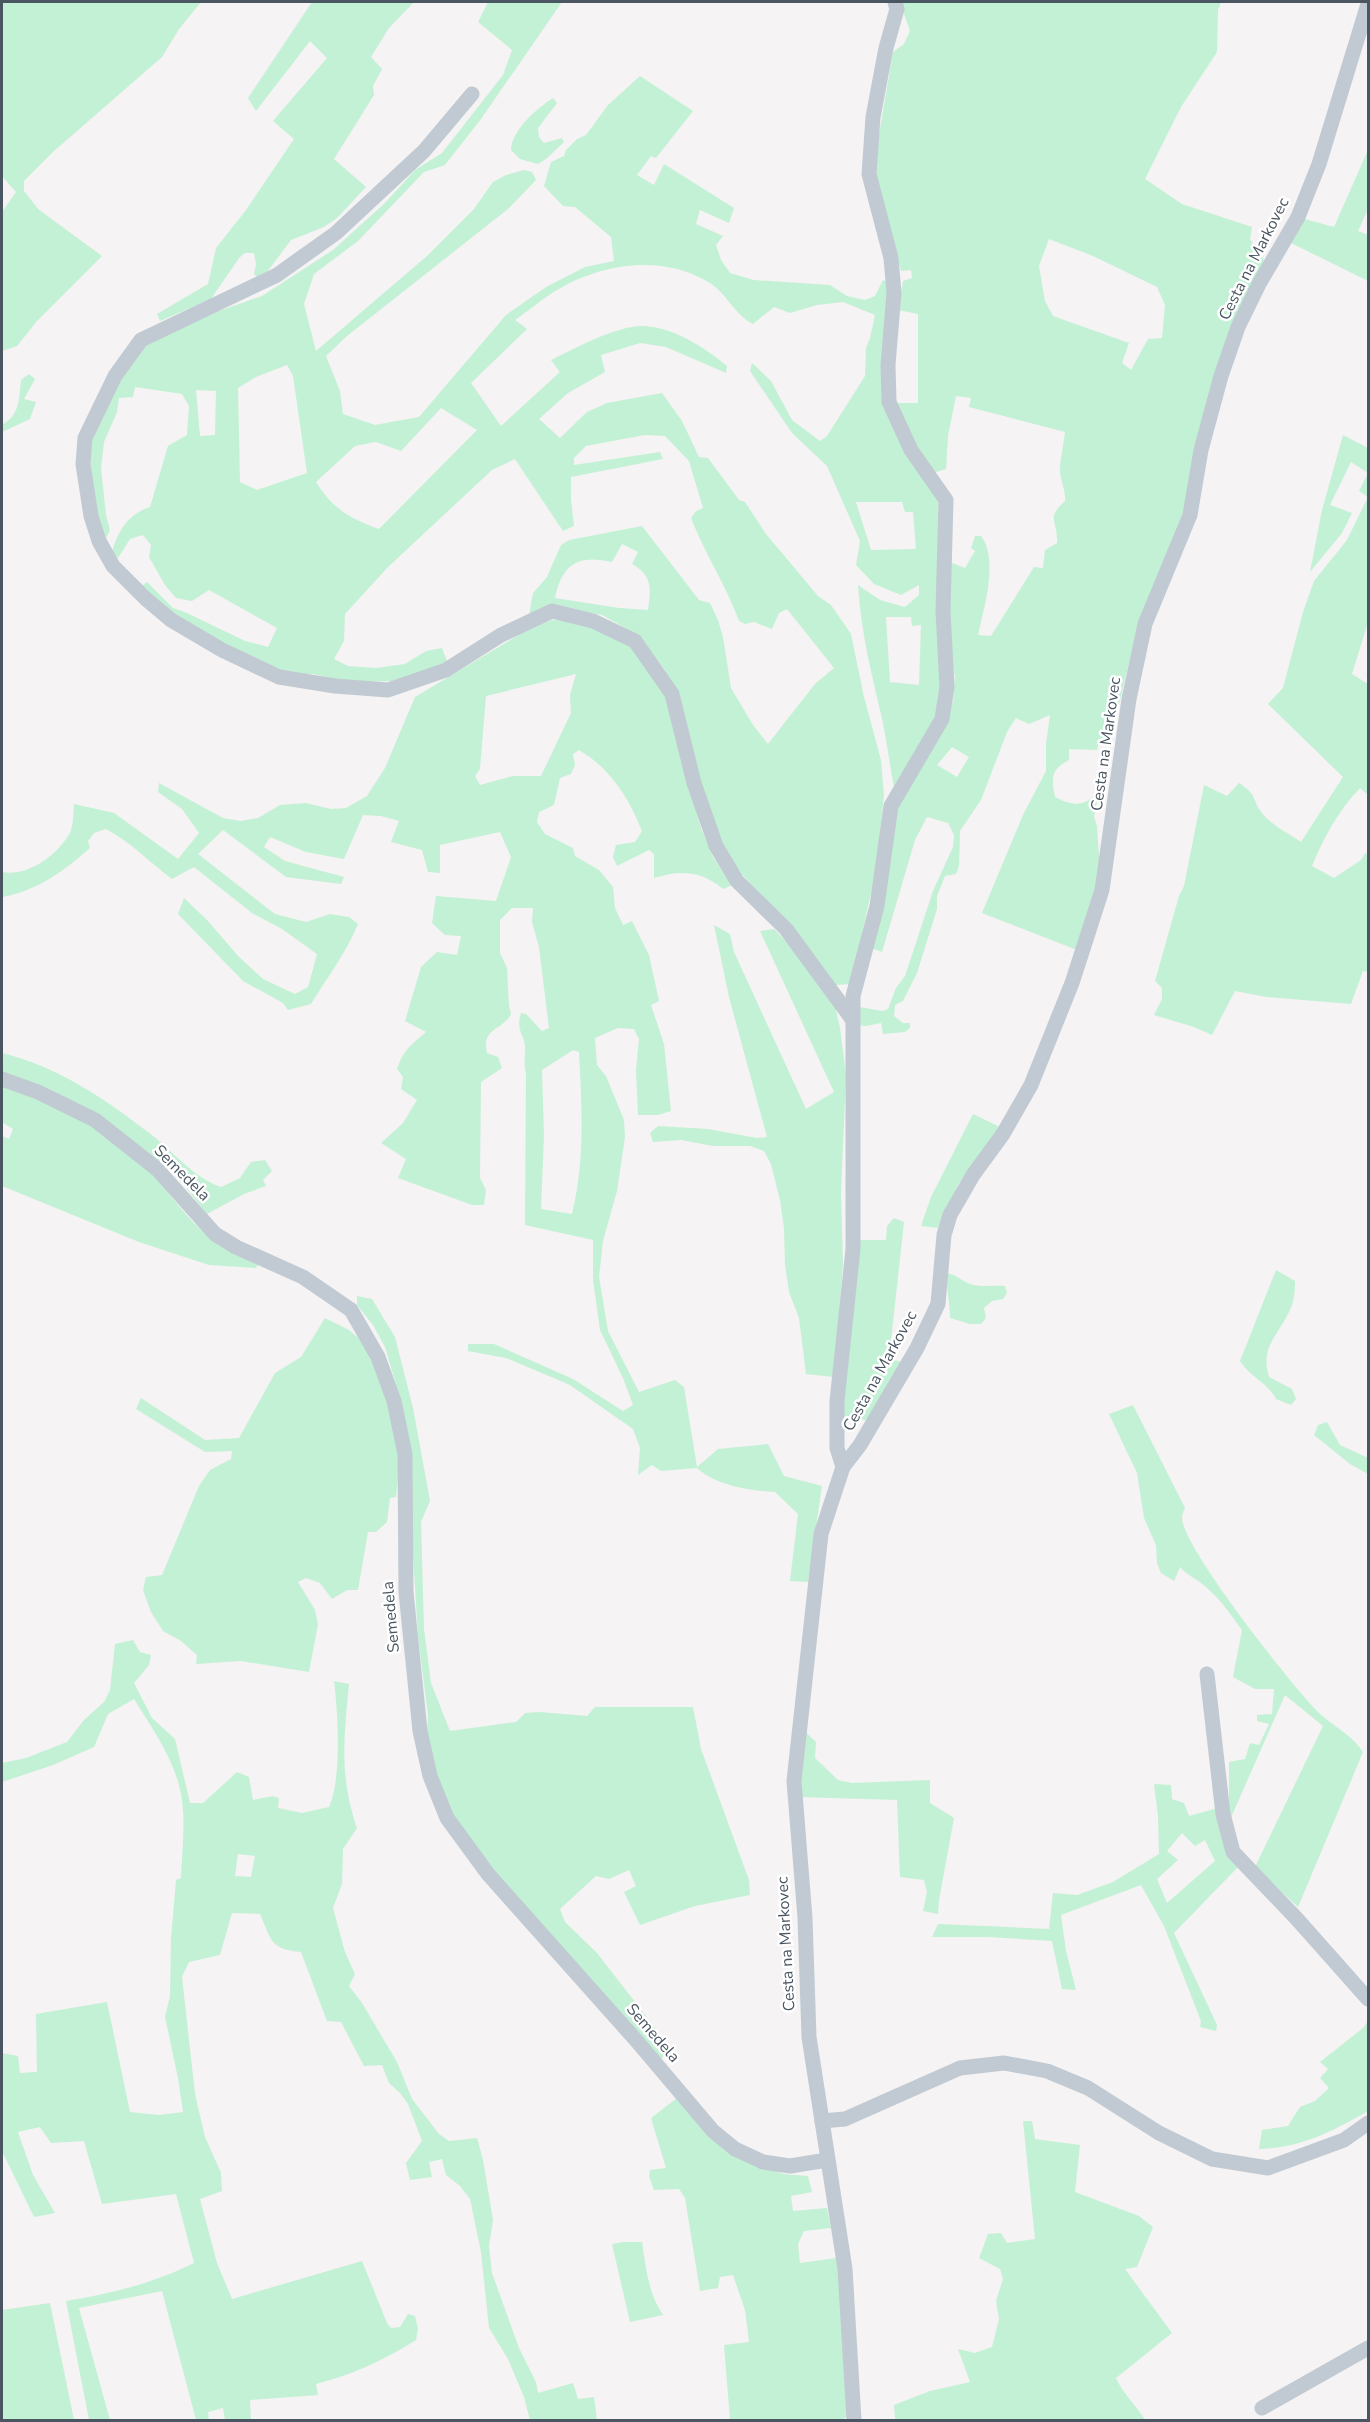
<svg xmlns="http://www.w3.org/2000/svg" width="1370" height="2422" viewBox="0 0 1370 2422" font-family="'Nunito Sans',sans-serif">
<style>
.green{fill:#c3f1d5;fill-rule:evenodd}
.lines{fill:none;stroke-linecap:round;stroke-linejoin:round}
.minor{stroke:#c1cad2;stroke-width:15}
.labels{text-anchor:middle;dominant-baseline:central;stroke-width:5;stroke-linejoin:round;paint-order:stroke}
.street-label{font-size:16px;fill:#4a5661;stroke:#fff}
</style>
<rect width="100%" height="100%" fill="#f5f3f3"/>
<g class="green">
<path d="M2,2h199l-22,27 -17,28 -108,94 -30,30v10l14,18 64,47 -65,65 -20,25 -15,5v-139l14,-20 -14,-16z"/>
<path d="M312,2h102l-25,26 -18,29 11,12 -9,17 1,9 -40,64 32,28 -29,31 -13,9 -33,13 -24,32 -9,6 -4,-4 2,-10 -2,-11h-9l-6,5 -28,41 -51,22 -3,-7 51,-30 8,-36 30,-38 48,-71 -21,-18 54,-63 -17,-17 -54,70 -8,-13z"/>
<path d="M488,2h74l-81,117 -36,46 -21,7 -66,69 -44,33 -10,30 12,47 111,-95 47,-47 19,-27 13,-7 18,-5 8,2 4,8 -28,29 -161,127 -21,20 14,35 3,23 32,11 44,-8 87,-102 40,-28 39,-20 29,-6 -3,-24 -36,-30 -12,-1 -19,-20 7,-24 13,-6 2,-6 11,-11 9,-4 22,-30 32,-29 53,35 -37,47 -5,-2 -14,19 17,10 10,-21 70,44 -5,15 -29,-13 -4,14 27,12 -7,9 5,15 9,13 24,7 76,5 17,11 18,4 10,-4 8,-16 6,3 -5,122 54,96 3,206 -47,80c-4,-21 -7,-43 -11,-64 -11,-47 -22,-90 -25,-138l22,15 25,7 14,-12v-10l-18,10 -27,-11 -18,-19 4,-24 -33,-75 -35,-33 -42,-62 2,-8 19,18 21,39 28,21 7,-5 38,-60 1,-28 4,-10 5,-23 -32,-13 -26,3 -27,8 -16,-6 -21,17c-18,-9 -26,-30 -43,-41 -48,-30 -111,-20 -158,10 -12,8 -24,18 -37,27l12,9 -56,54 30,43 59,-54 -9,-12c25,-12 64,-34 92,-34 30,1 61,21 84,40l-1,7 -60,-26 -26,-4 -39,12 4,17 -37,21 -29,26 21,19 27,-26 20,-9 55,-10 20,28 17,36 9,1 31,42 6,2 21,32 52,62 13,9 20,29 13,63 17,63 3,36 -8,74 -25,114 -15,1 -95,-112 -19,-28 -21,-56 -23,-90 -14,-30 -26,-34 -36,-20 -27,-5 -46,5 4,-22 14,-16 14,-32 8,-5 73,-14 57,74 11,3 8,17 5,17 8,51 22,37 15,19 47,-60 19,-16 -47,-59 -8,4 -7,16 -18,-7 -9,2 -6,-3c-13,-36 -34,-67 -48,-103l5,-7 7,-3 -14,-47 -24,-25 -20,-1 -59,11 -12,12v7l86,-13 3,7 -92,18v23l3,26 -11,5 -48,-72 -23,11 -104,97 -43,47 -1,27 -10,18 14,7 28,2 29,-4 21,-13 16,-3 5,13 -31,16 -24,4 -45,1 -33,-8h-30l-84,-42 -61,-44 8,-6 26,26 14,5 58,28 23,6 9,-19 -68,-38 -17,11 -16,-3 -11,-13 -16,-28 2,-12 -8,-10 -13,4 -12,19 -6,-6c6,-21 16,-38 38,-45l18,-61 19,-11 2,-29 -7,-12 -47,-7 -2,10 -14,1 -2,14 -13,30 -3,26 5,47 4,15 -6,13 -2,-3 -14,-85 6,-33 52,-82 27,-13 89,-31 71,-46 52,-47 30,-33 27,-17 61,-78 9,-25 -34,-28zM287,365l6,11 14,97 -50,17 -17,-8 -2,-94 18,-11zM196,390l20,1 -1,44 -15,1zM441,408l36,22 -98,99c-30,-11 -46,-20 -63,-47l39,-36 21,-4 25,9zM856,502h46l3,10h8l3,37 -45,1zM622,544l16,8 -6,12c21,12 19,25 16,46l-29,-2 -64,-10c7,-34 23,-44 57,-36zM886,617h25l1,9 9,-1 -2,60 -29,-3z"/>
<path d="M900,2h321l-3,8 -1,42 -36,55 -36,72 37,25 70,23 -2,12 16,24 -80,242 -48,120 -21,88 -5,29 -13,-1 -2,9 -28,-1v11c-18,9 -18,18 -14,37 10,5 19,9 30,5 5,-2 6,-6 13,-6l-4,21 3,9 3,45 -23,79 -95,-37 41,-98 23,-44v-27l4,-29 -21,9 -13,-6 -9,14 -26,68 -21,31 -1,35 -3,8 -11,2 -8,20v13l-20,64 -14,28 -8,4 -1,11 9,7h7v5l-5,4 -22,2 -2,-11 -15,3 -11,-1 4,-18 24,4 5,-2 8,-21 9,-12 28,-85 20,-44 1,-12 -6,-12 -21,-6 -12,23 -33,112 -11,-4 26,-144 50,-82 6,-22 2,-24 -6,-18 -2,-97 18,7 10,-17 -4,-3 4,-12h6c18,24 3,71 -3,99l13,1 43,-69 9,1 2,-18 12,-7c1,-23 -12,-24 8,-42 1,-10 -4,-19 -5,-29 -1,-7 4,-30 5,-40l-96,-25 2,-9 -15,-2 -8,40 -2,33 -13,4 -32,-48 -8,-22h25v-89l-20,-4 5,-29 9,-3 -1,-8 -10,1 -27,-96 2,-23 17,-100 11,-8 6,-13zM1049,239l44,17 64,31 8,18 -3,33 -14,1 -17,31 -9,-7 7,-20 -76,-27 -8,-15 -6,-35zM952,747l17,10 -12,20 -20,-12z"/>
<path d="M553,98l4,5 -19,25 1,9 5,6 18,-5 2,4 -18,17 -8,5 -18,-5 -9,-9c1,-20 25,-41 42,-52z"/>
<path d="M1368,150v59l-10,22 10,4v46l-79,-39 12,-24 33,9z"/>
<path d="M29,374l6,5 -11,20 12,3 -6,17 -28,13v-7c18,-10 17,-26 19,-45z"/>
<path d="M1343,435l25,13v174l-16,52 16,10v111l-8,-7c-22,23 -36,49 -48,78l22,12 27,-18 4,-7 3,2v117l-5,-1 -12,33 -85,-7 -31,-6 -23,44 -18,-8 -40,-12 8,-16v-11l-7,-7 24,-85 5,-10 20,-101 23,11 12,-13c20,13 12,16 23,30 9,12 26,20 39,29l42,-65 -75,-73 15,-16 20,-76 11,-31 33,-41 21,-43 -9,-6 9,-18 -17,-11 -21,43 22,8 -10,20 -32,39 12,-62z"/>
<path d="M552,620l28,1 46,20 33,38 12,31 10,51 21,70 11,26 19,28 -9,4c-22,-19 -43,-19 -69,-11v-24l-5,-4 -32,16 -4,-9 3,-12 19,-3 7,-11c-13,-33 -32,-63 -63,-81l-6,4 2,11 -4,9 -11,4 -6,27 -15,7 -2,10 8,12 28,14 2,8 24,14 14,17 2,21 8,17 9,-4 17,34 10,46 -8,4 13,39 7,67 -13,4h-20l-2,-45 3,-31 -5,-10 -16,-1 -23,10 2,27 9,11 18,44 1,17 -8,54 -14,50 -4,36 9,54 31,61 36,-12 9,7 13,80 21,-18 50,-5 16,32 38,10 -14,96 -18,-1 8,-67 -23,-22c-25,-1 -60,-7 -78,-24l-36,3 -9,-6 -14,10 2,-27 -7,-19 -63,-44 -64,-27 -38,-7v-7h26l79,35 50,32 10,-6 -10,-27 -23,-48 -7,-50v-40l-68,-15 1,-151c-2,-9 -1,-15 -1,-24 1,-16 -10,-17 -4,-37l5,1 16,17 7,-3 -10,-81 -7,-25 1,-14h-21l-12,12v33l7,15 2,38 2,8c-7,16 -30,13 -24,39l11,4 4,11 -21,14 -1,96 6,12 -2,15h-12l-74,-27 8,-19 -25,-16 22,-20 14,-23 -16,-11 2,-12 -6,-8c7,-20 13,-23 29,-37l-21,-11 16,-54 16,-15 20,3 4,-19 -16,-1 -13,-12 4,-27 60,5 15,-44 -11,-25 -60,13v28l-12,-1 -6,-22 -31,-8 8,-21 -18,-5 -18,-1 -19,44 -38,-7 -36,-15 -6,10 21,14 59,16 -3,7 -55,-7 -63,-47 -25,24 77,60 31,8 24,-8 19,3 9,7c-12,29 -31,54 -47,80l-23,6 -5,-7 -40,-22 -65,-67 6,-16 24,23 30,35 25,23 32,15 13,-7 9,-33 -35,-25 -30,-16 -58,-46 -22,12c-23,-17 -41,-37 -66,-50l-12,4 -6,8 2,7c-26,23 -53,43 -88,49v-25c24,5 53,-15 66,-36 6,-8 5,-22 6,-32l40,9 64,46 21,-26 -17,-24 -24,-17 1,-9 64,35 18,3 17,-3 22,-13 26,-2 25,6 15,-1 21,-12 18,-28 30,-71 117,-70zM576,674l-6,21 1,18 -30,63h-28l-33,9 -5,-9 5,-7 6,-73zM573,1050l6,2c3,54 6,110 -7,162l-31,-5 3,-73 -2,-66z"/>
<path d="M714,925l16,9 4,18 72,157 28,-17 -74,-161 14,-2 14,14 34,44 14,23 4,18 6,47 -5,117 2,72 -9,113 -28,-3 -7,-56 -10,-26 -4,-27 -1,-37 -4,-28 -9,-36 -7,-13 -14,-5h-37l-32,-6 -28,2 -3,-9 8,-7 50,3 49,9 10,-1 -38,-140z"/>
<path d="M2,1053c54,13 102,45 146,79 24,18 44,45 73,55l19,-9 11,-16 14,-2 7,11 -9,9 3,6 -22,8 -37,20 -25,-31 -18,-18 -32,-23 -130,-70z"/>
<path d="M2,1085c49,19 101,41 140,78 24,23 41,54 68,74 15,11 35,16 51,23l-5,8 -47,-3 -70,-23 -137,-56v-50l7,3 4,-10 -11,-7z"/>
<path d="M973,1114l27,13 -42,58 -20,43 -17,-2 10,-29z"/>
<path d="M894,1218l10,4 -15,137 14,3 -35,59 -26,-6 13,-175h31l1,-14z"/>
<path d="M1276,1270l19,11c0,12 -1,22 -7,33 -12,24 -28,34 -19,63l23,12 4,10 -5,6 -15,-6c-9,-17 -26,-22 -36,-38z"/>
<path d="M947,1273c11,2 16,10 27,12 10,2 21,0 31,1l2,7 -4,6 -11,2 -8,7 2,10 -5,6h-11l-20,-6c0,-16 -4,-29 -3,-45z"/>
<path d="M357,1296l15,3 23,38 18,71 17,93 -9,21 3,107 7,54 19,48 66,-9 9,-9 15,-1 47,4 8,-9h98l8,42 48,131 1,15 -55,11 -55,19 -16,-33 12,-6 -7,-16 -20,9 -13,-3 -36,33 5,13 32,31 73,94 -9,13 -170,-190 -45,-66 -10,-30 -9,-40 1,-18 -10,-80 -7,-115 -16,-140 -10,-34 -12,-22 -16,-20z"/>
<path d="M325,1318l24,12 14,12 18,35 19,80 -4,40 -6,1 -3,24 -11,10h-8l-10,58h-11l-15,9 -12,-16 -14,-5 -8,4 17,28 3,14 -9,48 -68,-11 -45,3 1,-9 -16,-14 -18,-10 -12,-19 -8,-22 3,-13 16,-2 37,-89 11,-16 21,-11 1,-8 -27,1 -69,-43 5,-11 64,42 34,-2 36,-65 26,-16z"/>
<path d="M1133,1405l52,103c-1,3 -3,6 -3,9 -1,29 109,167 133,192 14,15 38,26 48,43l-65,155 -43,-40 68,-141 -38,-31 -56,127v-60l16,-3 5,-16 9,2 10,-21 -12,-3v-6l15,-1 2,-25h-19l-22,-12 9,-47c-11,-15 -21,-30 -35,-42 -8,-8 -19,-12 -27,-21l-6,14 -13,-8 -4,-10 -1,-18 -12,-27 -7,-45 -28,-59z"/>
<path d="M1327,1422l13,23 28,13v16l-18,-10 -36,-29 4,-10z"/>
<path d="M133,1640l7,12 11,3 -2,10 -15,18 18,35 23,21 15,64h13l34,-31 12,5 4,23 20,-4 6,2 -1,10 24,5 27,-6c13,-28 9,-95 5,-126l15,3c-5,53 -10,92 8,144l-14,21 -1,35 -9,24 12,44 10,22 -6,12 13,17 35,59 15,37 27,35 10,7 28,-3 6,22 10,60 -4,26 3,27 27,75 17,34 2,11 35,-10 5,16 16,-2 3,23h-67l-6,-23 -16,-38 -19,-31 -8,-76 -11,-53 -10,-13 -14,-11 -4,-16 -13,3 3,15 -22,3 -4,-17 16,-22 -14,-37 -8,-11 -11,-10 -7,-18 -18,1 -23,-44 -14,-1 -26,-69c-31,-3 -29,-11 -41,-38l-28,-1 -12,42 -31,7 -7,15 13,117 10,43 16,36 1,18 -22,8 17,64 15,36 130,-38 25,62 4,5 9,-1 8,-13 7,2 3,12 -2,12c-31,20 -65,35 -100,44l2,11 -68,5 1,20h-26l-2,-12 -15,4 1,8h-13l-34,-129 -83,17 31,112h-21l-23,-119c45,-7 88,-18 128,-38l-18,-69 -74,10 -18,-63 -33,2 -11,-16 -22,5 15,43 22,38 -21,4 -32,-66v-98l16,3 2,17 17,-1 -1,-58 71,-12 23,110 29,3 24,-3 -5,-34 -13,-61 5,-21 1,-57 5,-59 5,-2c1,-29 6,-64 -2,-93 -8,-30 -28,-59 -45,-86l-26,15 -14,33 -41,18 -51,17v-19l24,-5 41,-16 17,-22 20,-18 6,-12 5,-46zM238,1854l17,2 -4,21 -16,-1z"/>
<path d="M799,1726l17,16 -1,16 23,22 14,3 78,-3v23l24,15 -15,82 -1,14 -15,-3 4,-19 -3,-12 -24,-3 -3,-77 -98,-3z"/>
<path d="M1154,1784l17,1 1,14 12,4 5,13 29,-8c2,27 7,36 21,58l-65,67 43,92 -1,6 -16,-4 1,-6 -37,-95 -23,-41 -80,30 5,36 10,39 -14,-1 -10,-48 -63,-4h-57l6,-13 111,5 4,-36 24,2 36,-13 46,-28 -1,-38zM1182,1833l13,13 10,-6 10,21 -48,42 -10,-24 21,-19 -11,-9z"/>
<path d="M1368,2021v90c-35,20 -67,37 -109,38l3,-19 26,-4 12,-19 15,-6 14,-13 -9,-10 8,-9 -8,-7 43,-34z"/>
<path d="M677,2098l85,68 21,8 25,2 4,16 -21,4 2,15 34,-3 4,20 -27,3 -6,13 2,19 36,-5 8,40 5,117 -7,5h-112l-6,-75 25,-3 -4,-32 -12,-35 -13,2 -2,11 -18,3 -15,-93 -6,-9 -25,1 -5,-14 1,-6 16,-2 -15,-50z"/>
<path d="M1023,2121h9l3,18 45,6 -5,47 64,24 14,11 -16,40 -12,2 47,64 -56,45c7,16 20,27 29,42h-250l-1,-15 36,-14 40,-9 -12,-33 17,4 17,-6 7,-28 -3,-18 7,-22 -3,-10 -21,-11 9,-24 13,-1 6,10 28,-4z"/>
<path d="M624,2242h18c4,26 6,51 21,73l-33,7 -18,-78z"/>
<path d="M50,2303l24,117h-72v-110z"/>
</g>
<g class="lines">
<g class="minor">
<path d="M472,94l-48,57 -88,82 -59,42 -136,65 -26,36 -30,62 -2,26 8,52 8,25 14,25 33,33 25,21 51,30 57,27 56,9 53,4 58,-20 55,-35 51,-24 41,10 42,20 37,53 22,89 22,63 21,35 49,48 66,90"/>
<path d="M2,1079l36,13 57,28 62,49 58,65 21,13 67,30 48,33 27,47 16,44 11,53 1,138 14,139 10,45 17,42 41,56 147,165 78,92 22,18 28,13 27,4 37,-6"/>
<path d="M843,1467l-6,-19v-47l16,-152v-253l24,-90 14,-100 51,-87 5,-32 -4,-76 3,-111 -35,-50 -22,-48 -1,-37 6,-72 -3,-35 -22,-84 4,-57 13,-69 11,-39 -2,-7"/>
<path d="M1207,1674l16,140 10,38 64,67 71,80"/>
<path d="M822,2121l23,-2 115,-51 44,-5 43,8 41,17 71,45 53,26 56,9 76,-28 24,-17"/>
<path d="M1262,2408l106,-60"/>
<path d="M854,2420l-9,-151 -36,-232 -4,-119 -11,-137 27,-247 22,-67 17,-22 57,-97 21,-44 6,-69 6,-20 23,-40 30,-41 28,-49 41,-102 30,-93 27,-191 16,-75 45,-109 11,-65 20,-74 17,-49 21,-43 39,-67 21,-53 49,-160"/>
</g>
</g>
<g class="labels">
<g class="street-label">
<text transform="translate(1254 259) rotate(-63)">Cesta na Markovec</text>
<text transform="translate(1106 744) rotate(-82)">Cesta na Markovec</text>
<text transform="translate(182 1173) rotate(45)">Semedela</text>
<text transform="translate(880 1371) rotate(-61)">Cesta na Markovec</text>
<text transform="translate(391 1617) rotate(-95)">Semedela</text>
<text transform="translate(786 1944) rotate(-93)">Cesta na Markovec</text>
<text transform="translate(653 2033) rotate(49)">Semedela</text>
</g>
</g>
<rect width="1370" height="2422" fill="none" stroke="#4a5661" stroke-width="6"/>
</svg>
